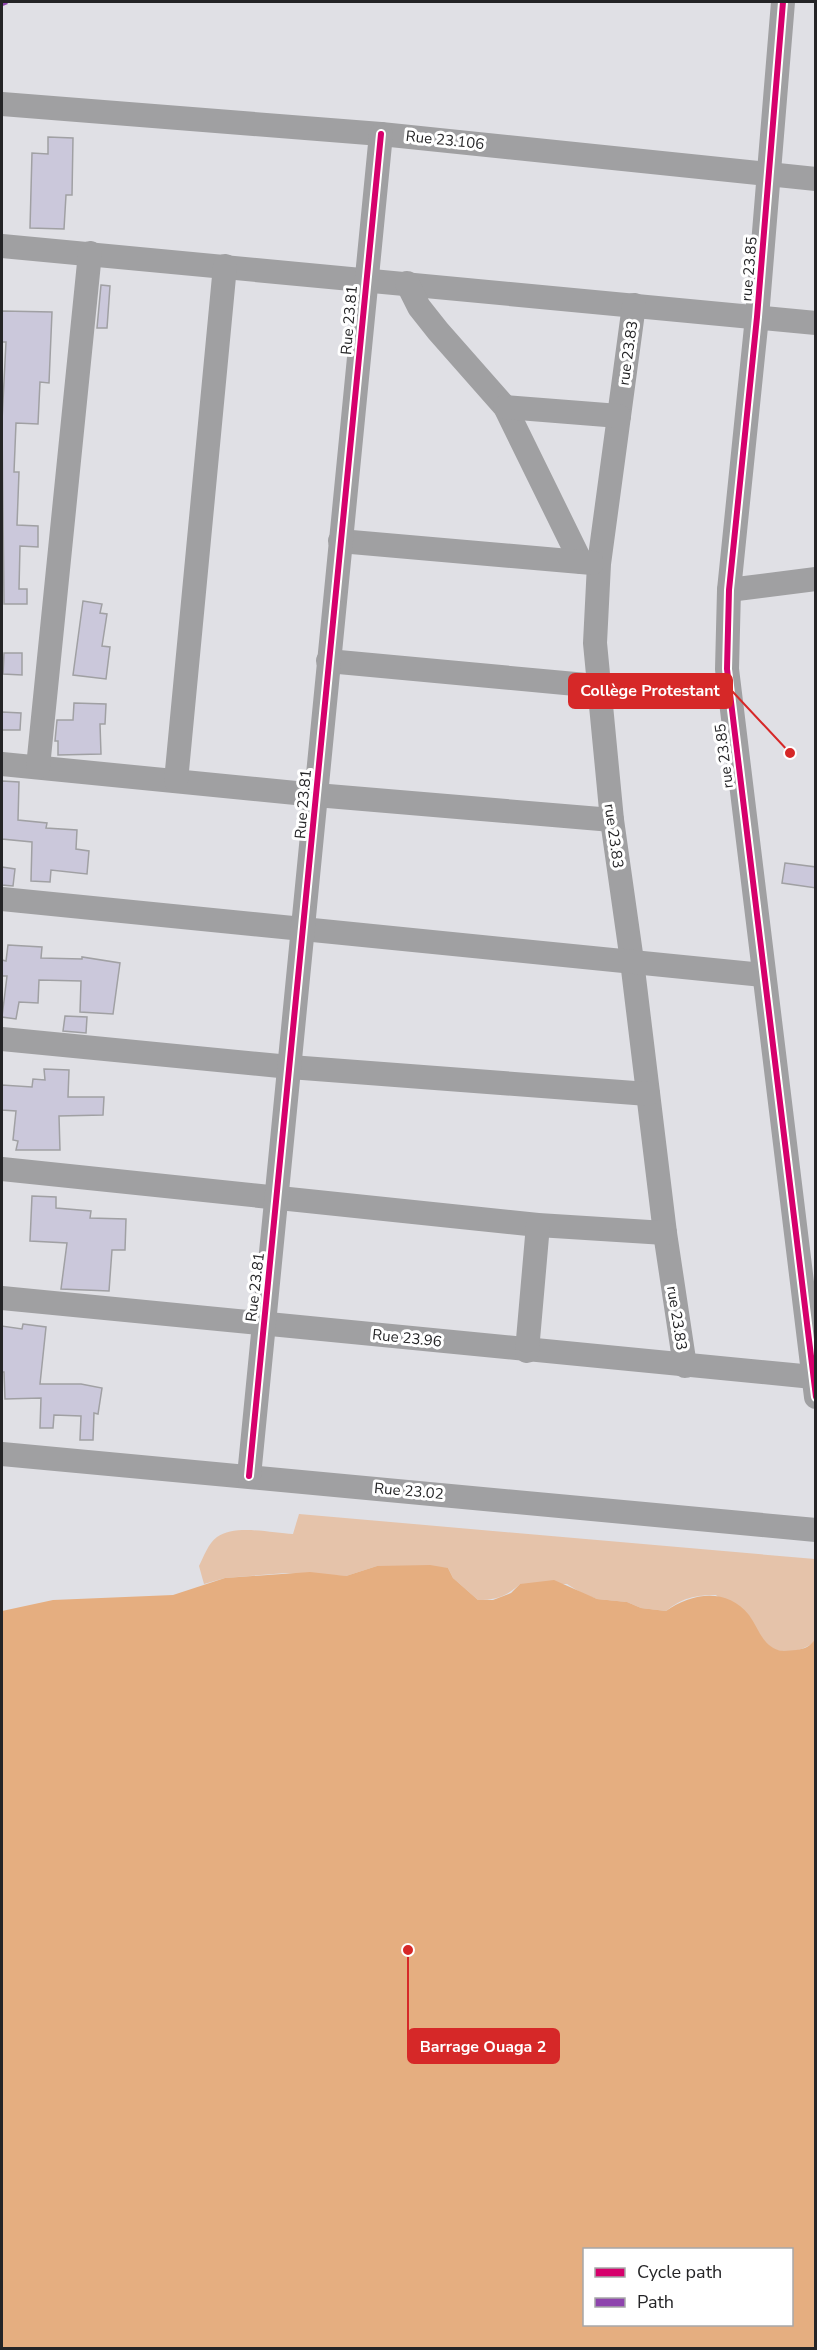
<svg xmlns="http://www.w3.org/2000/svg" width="817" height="2350" viewBox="0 0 817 2350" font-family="'Nunito Sans',sans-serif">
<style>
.green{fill:#e5c3aa}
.water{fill:#e5ae80;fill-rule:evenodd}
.building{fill:#cbc8db;stroke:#a0a0a3;stroke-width:1.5}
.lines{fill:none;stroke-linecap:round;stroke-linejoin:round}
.minor{stroke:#a0a0a2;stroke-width:24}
.quiet{stroke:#8e44ad;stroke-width:4.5;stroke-dasharray:9 4.5;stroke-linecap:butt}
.cycleway-casing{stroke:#fff;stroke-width:10}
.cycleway{stroke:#d6006c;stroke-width:6}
.labels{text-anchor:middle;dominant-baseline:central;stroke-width:6;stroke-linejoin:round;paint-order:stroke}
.street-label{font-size:15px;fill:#242426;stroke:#fff}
.leader{fill:none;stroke:#d62828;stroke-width:2}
.callout-dot{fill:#d62828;stroke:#fff;stroke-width:2}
.callout{fill:#d62828;stroke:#d62828;stroke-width:2}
.callout-label{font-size:16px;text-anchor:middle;font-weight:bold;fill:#fff}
</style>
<rect width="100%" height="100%" fill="#e0e0e5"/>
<path class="green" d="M299,1514l516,45v83c-9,6 -23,12 -35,9 -17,-3 -51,-43 -64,-56 -21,0 -34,3 -50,16l-25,-3 -14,-6 -30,-3 -14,-5 -16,-10h-47c-13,12 -24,16 -42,16l-25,-22 -5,-10 -71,-2 -31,10 -60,-3 -61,5 -21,6 -5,-18c5,-10 9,-22 18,-29 18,-13 55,-4 76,-3z"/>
<path class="water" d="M430,1565l18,3 5,10 25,22h15l18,-7 9,-9 34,-4 43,19 30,3 14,6 25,3c25,-18 61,-24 83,4 9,12 13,30 29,35 5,2 13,0 18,0 9,-1 15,-4 19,-11v709h-813v-737l51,-11 120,-5 52,-17 85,-6 36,4 31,-10zM584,2250h208v74h-208z"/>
<g class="building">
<path d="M48,137l25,1 -1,57h-6l-2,34 -34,-1 2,-75 16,1z"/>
<path d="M101,285l9,1 -3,42h-10z"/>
<path d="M2,311l50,1 -3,71 -9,-1 -2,42 -22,-1 -2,49h5l-2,53 21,1v21l-18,-1 -1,43h8v15h-23l-2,-183 4,-79h-4z"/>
<path d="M83,601l19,3 -2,9 7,1 -5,32 8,1 -4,32 -33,-4z"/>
<path d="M4,653h18v22l-19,-1z"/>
<path d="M74,703l32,1 -1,20h-5l1,30 -43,1v-14h-3l2,-21h16z"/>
<path d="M2,712l19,1 -1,17h-18z"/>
<path d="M2,781l17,1 -1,38 29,3 -1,5 31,2 -1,19 13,2 -2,23 -36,-4 -1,12 -19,-1 1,-39 -30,-3z"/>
<path d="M785,863l31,4v21l-34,-5z"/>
<path d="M2,867l13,2 -2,17 -11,-1z"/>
<path d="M8,945l34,2 -1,11 41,1v-2l38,6 -7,51 -33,-2 1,-31 -42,-1 -1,23 -19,-1 -3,17 -14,-2 5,-41h-5v-16l4,1z"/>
<path d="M65,1016l22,1 -1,16 -23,-2z"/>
<path d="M44,1069l25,1 -1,27h36l-1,18 -44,1 1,34h-44l2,-9 -5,-1 3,-29 -14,-1v-25l30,2 1,-8 12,1z"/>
<path d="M32,1196l24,1v11l35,3 -1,7 36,1 -1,31h-13l-3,41 -48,-2 6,-46 -37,-2z"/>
<path d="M23,1324l23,3 -6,57h41l21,4 -4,26 -4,-1 -1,27h-13l1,-24 -27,-1 -1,13h-13l1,-30 -36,1 -1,-27h-2v-46l20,3z"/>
</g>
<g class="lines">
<g class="minor">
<path d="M783,2l-26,315 -28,273 -2,79 89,728"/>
<path d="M2,104l379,30 435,45"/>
<path d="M2,246l814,77"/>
<path d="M407,283l12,24 19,24 67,76 76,155"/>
<path d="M634,305l-35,259 -4,79 17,177 20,141 33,272 20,133"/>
<path d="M505,407l114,9"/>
<path d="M340,541l252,22"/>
<path d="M729,590l87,-11"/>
<path d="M328,661l269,25"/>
<path d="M2,764l314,31 296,25"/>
<path d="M38,767l52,-514"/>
<path d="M176,781l49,-515"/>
<path d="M2,899l761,76"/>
<path d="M2,1039l288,28 358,27"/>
<path d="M2,1169l536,56 127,8"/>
<path d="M2,1298l811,79"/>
<path d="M527,1351l11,-126"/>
<path d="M2,1454l814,76"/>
<path d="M249,1476l132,-1342"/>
</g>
<path class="quiet" d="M2,4l5,-2"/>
<defs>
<g id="cycleway">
<path d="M783,2l-26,315 -28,273 -2,79 89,728"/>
<path d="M249,1476l132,-1342"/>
</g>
</defs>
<use href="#cycleway" class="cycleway-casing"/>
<use href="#cycleway" class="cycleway"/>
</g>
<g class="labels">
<g class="street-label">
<text transform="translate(445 140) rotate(6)">Rue 23.106</text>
<text transform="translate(749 269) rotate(-85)">rue 23.85</text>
<text transform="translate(349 320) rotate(-85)">Rue 23.81</text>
<text transform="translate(628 353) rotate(-82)">rue 23.83</text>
<text transform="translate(724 756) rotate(-97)">rue 23.85</text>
<text transform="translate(303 804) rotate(-85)">Rue 23.81</text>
<text transform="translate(614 836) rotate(82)">rue 23.83</text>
<text transform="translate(255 1287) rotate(-83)">Rue 23.81</text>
<text transform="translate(677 1318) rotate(81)">rue 23.83</text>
<text transform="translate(407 1338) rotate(6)">Rue 23.96</text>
<text transform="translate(409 1491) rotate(5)">Rue 23.02</text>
</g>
</g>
<path class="leader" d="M790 753L732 691M408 1950L408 2046"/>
<g class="callout-dot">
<circle cx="790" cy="753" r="6"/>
<circle cx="408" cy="1950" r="6"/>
</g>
<g class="callout">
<rect x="569" y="674" width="163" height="34" rx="6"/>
<rect x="408" y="2029" width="151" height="34" rx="6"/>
</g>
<g class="callout-label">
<text x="650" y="696">Collège Protestant</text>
<text x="483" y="2052">Barrage Ouaga 2</text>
</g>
<rect width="817" height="2350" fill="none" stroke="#242426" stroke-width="6"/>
<rect x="583" y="2248" width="210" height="78" fill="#ffffff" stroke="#a7a7a8" stroke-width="1.5"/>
<rect x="595" y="2268" width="30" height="9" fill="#d6006c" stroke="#a7a7a8" stroke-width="1.5"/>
<text x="637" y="2278" font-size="18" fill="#242426">Cycle path</text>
<rect x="595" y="2298" width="30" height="9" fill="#8e44ad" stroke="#a7a7a8" stroke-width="1.5"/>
<text x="637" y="2308" font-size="18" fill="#242426">Path</text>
</svg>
